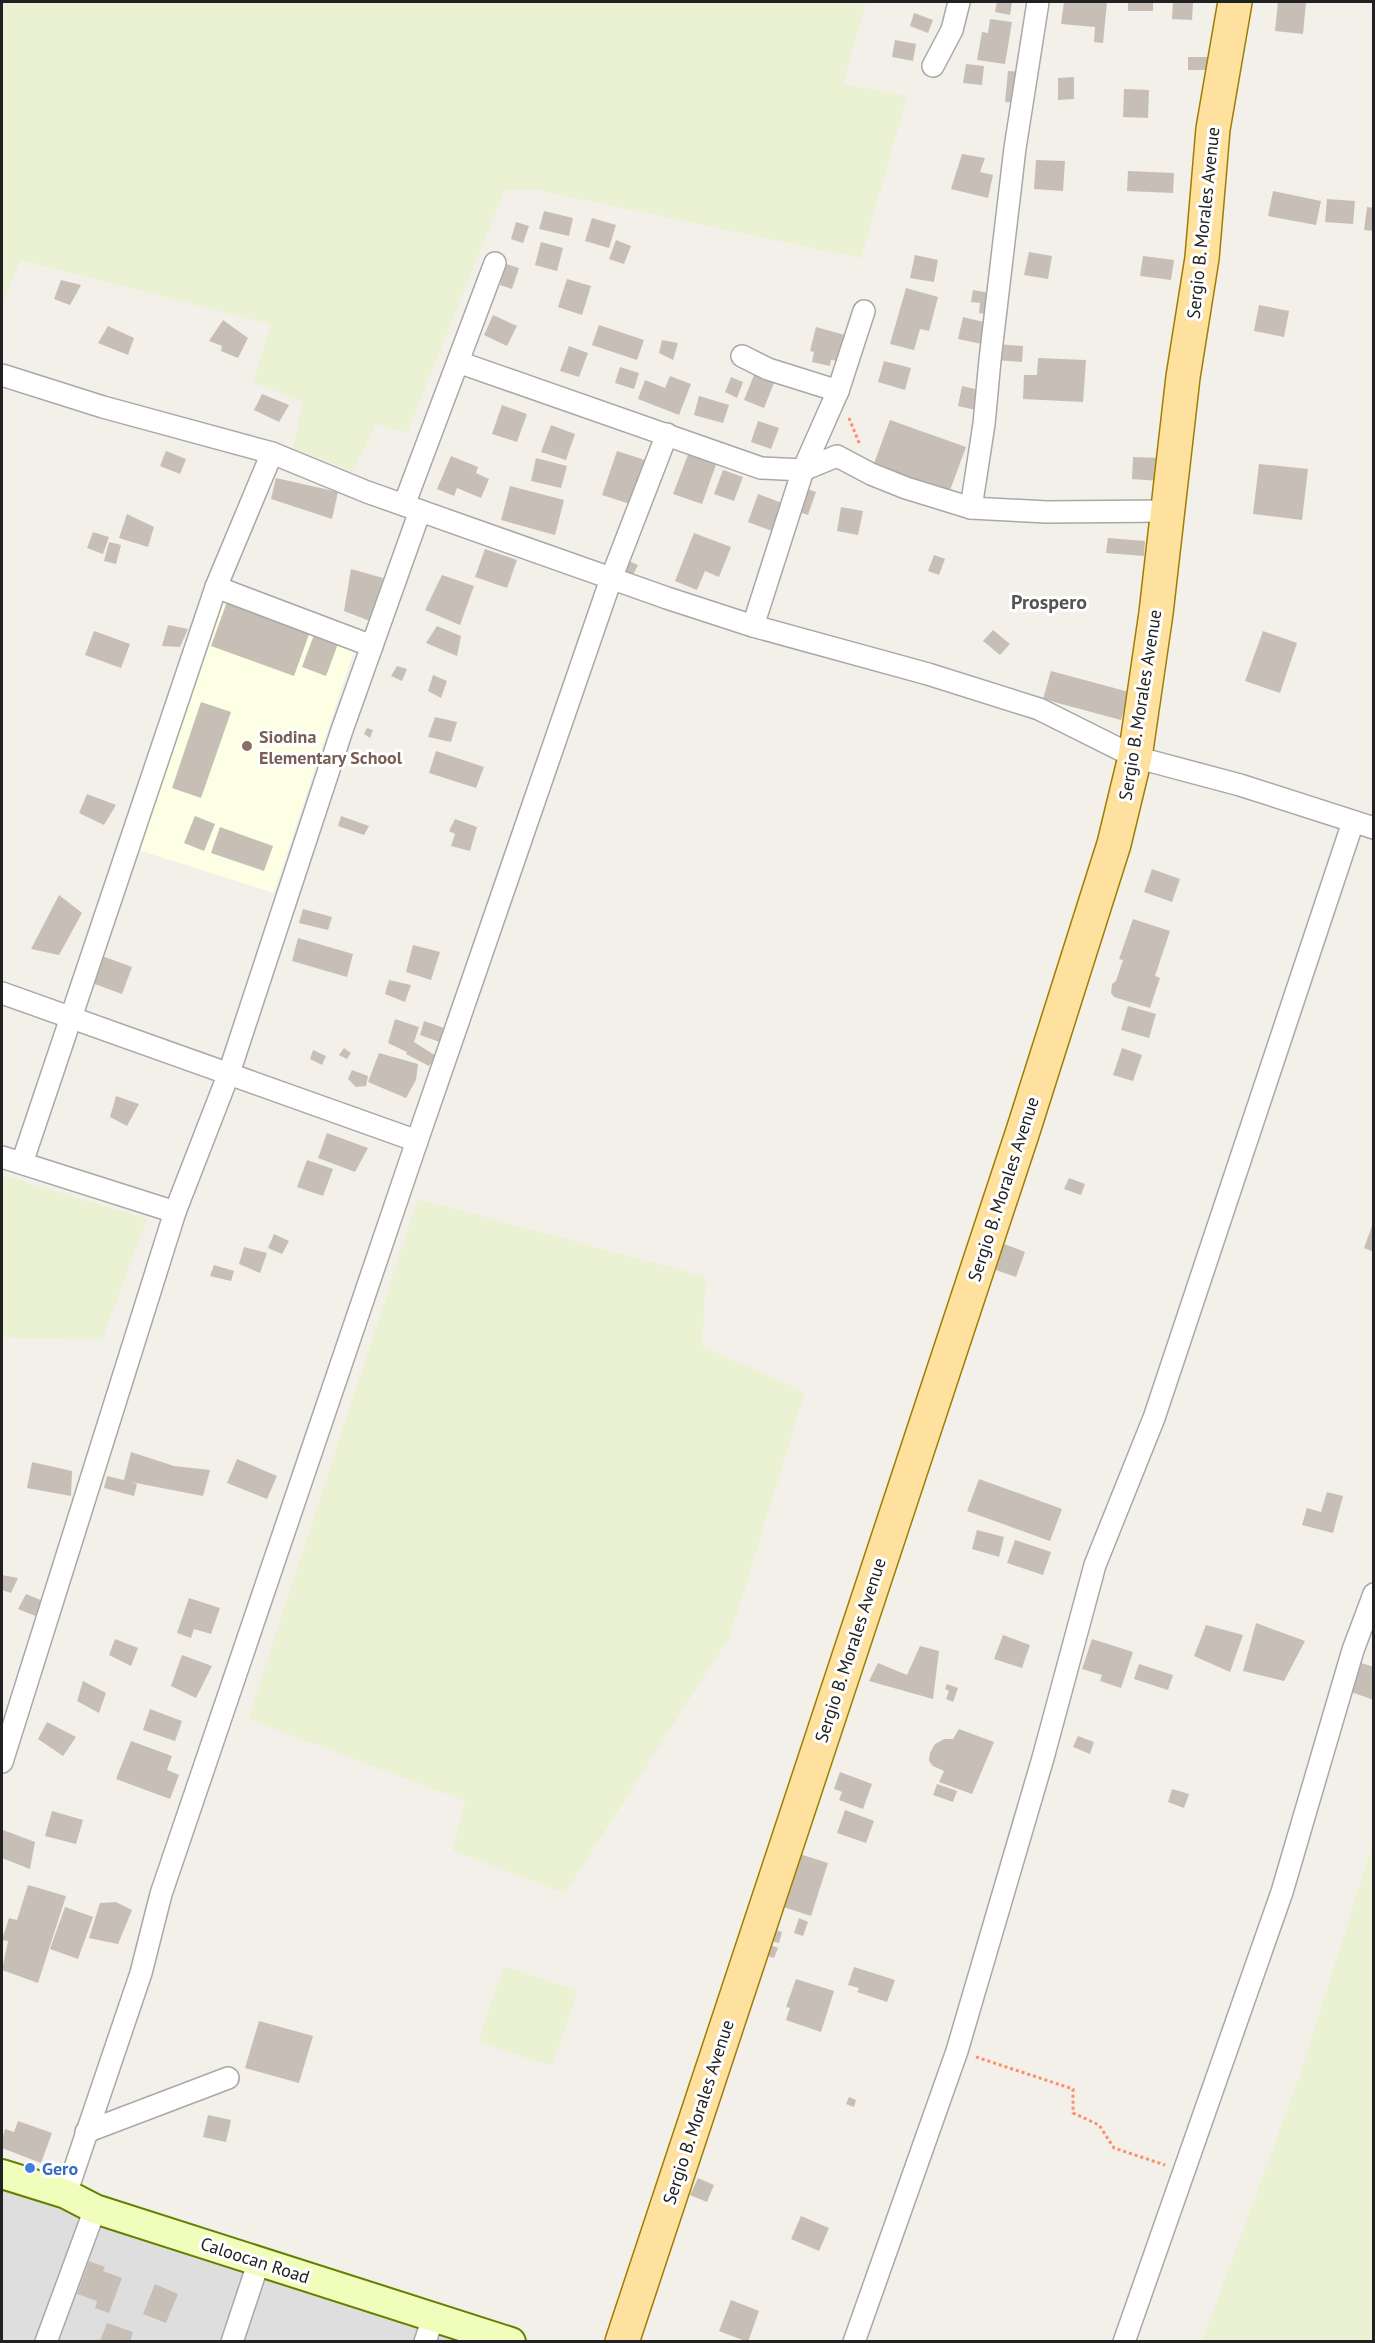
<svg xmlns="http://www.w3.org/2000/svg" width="1375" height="2343" viewBox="0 0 1375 2343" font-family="'PT Sans',sans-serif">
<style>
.residential{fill:#dfdede}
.education{fill:#fcffe3}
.farmland{fill:#ebf1d3}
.building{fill:#c7bfb6}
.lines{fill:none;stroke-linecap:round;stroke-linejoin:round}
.street-casing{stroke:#a8a8a8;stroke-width:24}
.secondary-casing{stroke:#638000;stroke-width:32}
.primary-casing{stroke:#9e7d00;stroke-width:36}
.path{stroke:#ff8d6b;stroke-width:3;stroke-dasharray:3 3;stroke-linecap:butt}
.street{stroke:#fff;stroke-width:21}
.secondary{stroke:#f1fdbb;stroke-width:28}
.primary{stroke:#ffe19f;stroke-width:33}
.education-dot{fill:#8d6e63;stroke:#fff;stroke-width:2}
.shop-dot{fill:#3f7fe0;stroke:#fff;stroke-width:2}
.labels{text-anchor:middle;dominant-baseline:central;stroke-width:6;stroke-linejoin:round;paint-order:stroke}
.street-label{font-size:18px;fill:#212121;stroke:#fff}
.education-label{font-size:18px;font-weight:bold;fill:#785e54;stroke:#fff;text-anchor:start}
.shop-label{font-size:18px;font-weight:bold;fill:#366cbe;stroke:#fff;text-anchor:start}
.neighbourhood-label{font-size:20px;font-weight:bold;fill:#545454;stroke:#fff}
</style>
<rect width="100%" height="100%" fill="#f2f0e8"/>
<path class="residential" d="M2,2166l99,34 430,141 -529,1z"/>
<path class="education" d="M222,592l135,50 -83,251 -136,-43z"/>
<g class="farmland">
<path d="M2,2h864l-23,82 64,12 -46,162 -324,-68 -32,-1 -98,244 -31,-9 -23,48 -60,-24 10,-46 -50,-20 18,-58 -251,-64 -18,46z"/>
<path d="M2,1175l145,44 -45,121 -100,-3z"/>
<path d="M418,1199l288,78 -4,69 103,46 -75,244 -165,257 -112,-42 12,-50 -217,-82z"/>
<path d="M1373,1843v498h-171l97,-263z"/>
<path d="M504,1966l74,25 -26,75 -74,-24z"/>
</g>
<g class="building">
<path d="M997,2h15l-2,13 -15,-3z"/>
<path d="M1064,2h43l-4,41 -9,-1 1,-15 -34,-3z"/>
<rect x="1128" y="2" width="25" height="9"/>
<path d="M1173,2h20l-1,18 -20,-1z"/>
<path d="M1278,2h28l-3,32 -28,-3z"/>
<path d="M914,13l19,7 -5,13 -18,-7z"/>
<path d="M990,19l22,3 -7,42 -28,-4 5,-28 6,1z"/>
<path d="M895,40l21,4 -3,17 -21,-4z"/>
<rect x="1188" y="57" width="21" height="13"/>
<path d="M966,64l18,2 -2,19 -19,-2z"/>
<path d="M1008,71l14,1 -2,31 -15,-1z"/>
<path d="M1074,77v22l-16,1v-22z"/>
<path d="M1124,89l25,1 -1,28 -25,-1z"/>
<path d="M962,154l23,4 -5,14 13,3 -5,23 -37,-9z"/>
<path d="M1036,160l29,1 -2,30 -29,-2z"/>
<path d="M1128,171l46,2 -1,20 -46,-2z"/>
<path d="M1273,191l48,10 -5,24 -48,-9z"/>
<path d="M1327,199l28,2 -2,23 -28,-2z"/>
<path d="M1367,207l7,1v23l-10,-1z"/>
<path d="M544,211l29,7 -4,18 -30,-7z"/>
<path d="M592,218l24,7 -7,23 -24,-7z"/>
<path d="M516,222l13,4 -6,17 -12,-4z"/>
<path d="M616,240l15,6 -7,18 -15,-5z"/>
<path d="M541,242l22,6 -6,23 -22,-6z"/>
<path d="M1029,252l23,4 -4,23 -24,-4z"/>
<path d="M915,255l23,5 -4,22 -24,-4z"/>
<path d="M1143,256l31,4 -3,20 -31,-4z"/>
<path d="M506,264l13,4 -7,21 -12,-4z"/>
<path d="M567,279l24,7 -9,29 -24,-8z"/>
<path d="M61,280l20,5 -11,20 -16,-6z"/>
<path d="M906,288l32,9 -9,34 -9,-2 -6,21 -24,-6z"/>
<path d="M973,290l17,3 -3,21 -8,-1 1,-10 -9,-1z"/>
<path d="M1259,305l30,6 -5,26 -30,-6z"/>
<path d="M493,315l24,11 -10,20 -23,-11z"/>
<path d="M963,317l29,7 -5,21 -29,-6z"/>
<path d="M223,320l25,18 -10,20 -17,-7 1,-5 -13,-5z"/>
<path d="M599,325l45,15 -7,20 -45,-15z"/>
<path d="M108,326l26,12 -6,17 -30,-12z"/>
<path d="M816,327l29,8 -7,26 -7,-1 -1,6 -18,-4 2,-10 -4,-1z"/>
<path d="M662,340l16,3 -5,17 -14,-7z"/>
<path d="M996,344l27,2 -1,16 -27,-2z"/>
<path d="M569,346l19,7 -9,24 -19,-6z"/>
<path d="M1038,358l48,2 -3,42 -60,-3 1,-24h13z"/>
<path d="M884,361l27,7 -6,22 -27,-8z"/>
<path d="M620,367l19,6 -5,16 -19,-6z"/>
<path d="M756,370l20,8 -12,30 -20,-8z"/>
<path d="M670,376l21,8 -12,31 -41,-16 7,-19 20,8z"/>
<path d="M731,377l12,5 -6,16 -12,-6z"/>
<path d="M962,386l22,5 -4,20 -22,-5z"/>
<path d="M262,394l27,11 -10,17 -25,-12z"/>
<path d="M699,396l30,9 -6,18 -29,-8z"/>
<path d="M502,405l25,9 -10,28 -25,-8z"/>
<path d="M890,420l76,27 -17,46 -76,-27z"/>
<path d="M758,421l21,7 -8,21 -20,-7z"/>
<path d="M551,425l24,9 -9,26 -25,-8z"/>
<path d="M166,451l20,8 -6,15 -20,-8z"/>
<path d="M617,451l28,9 -15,44 -28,-9z"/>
<path d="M689,452l28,10 -15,42 -29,-10z"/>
<path d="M451,456l27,11 -2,6 13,6 -8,19 -24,-10 -3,8 -17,-7z"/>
<path d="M1133,457l28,1 -1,23 -28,-2z"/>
<path d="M536,458l31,8 -6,22 -30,-7z"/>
<path d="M1259,464l49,5 -6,51 -49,-6z"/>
<path d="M723,470l20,7 -9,24 -20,-7z"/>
<path d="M276,478l62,14 -6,27 -61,-20z"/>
<path d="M510,486l54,14 -9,35 -54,-15z"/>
<path d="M802,487l14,5 -8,23 -13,-4z"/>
<path d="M758,494l27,10 -10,28 -27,-10z"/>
<path d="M841,507l22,4 -5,24 -21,-4z"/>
<path d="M127,514l27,13 -6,20 -29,-9z"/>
<path d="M93,532l16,5 -6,17 -16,-6z"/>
<path d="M694,533l37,14 -12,30 -14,-6 -8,19 -22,-9z"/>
<path d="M1108,538l37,3 -1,15 -38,-3z"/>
<path d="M109,542l12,3 -5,19 -12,-3z"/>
<path d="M485,549l32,11 -10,28 -32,-11z"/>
<path d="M934,555l11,4 -6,16 -11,-4z"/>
<path d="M622,558l16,7 -5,10 -15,-7z"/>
<path d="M351,569l32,9 -8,45 -31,-12z"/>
<path d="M442,575l32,11 -14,39 -35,-15z"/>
<path d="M229,596l83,30 -18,50 -83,-30z"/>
<path d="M168,625l20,4 -8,18 -18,-1z"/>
<path d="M437,626l24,10 -4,20 -31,-13z"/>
<path d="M993,630l17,14 -10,11 -17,-14z"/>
<path d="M94,631l36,13 -9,24 -36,-13z"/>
<path d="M1263,631l34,12 -17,50 -35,-12z"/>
<path d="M315,632l24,9 -13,35 -24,-9z"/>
<path d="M397,666l10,3 -5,12 -11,-5z"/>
<path d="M1051,671l78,21 -8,28 -78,-21z"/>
<path d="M433,675l14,6 -6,17 -13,-7z"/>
<path d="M201,702l30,10 -30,86 -29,-10z"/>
<path d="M435,717l22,5 -6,20 -23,-5z"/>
<path d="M367,728l6,2 -3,8 -6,-4z"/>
<path d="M436,751l48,16 -8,21 -47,-15z"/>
<path d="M87,794l29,11 -12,20 -25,-12z"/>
<path d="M195,816l20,8 -11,27 -20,-8z"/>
<path d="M341,816l28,10 -5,9 -26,-9z"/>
<path d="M455,819l22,8 -7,24 -19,-5 4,-12 -6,-3z"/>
<path d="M220,827l53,19 -9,25 -53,-18z"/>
<path d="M1152,869l28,10 -8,23 -28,-10z"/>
<path d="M59,895l23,18 -23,42 -28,-6z"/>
<path d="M303,909l29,8 -4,13 -29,-7z"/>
<path d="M1133,919l37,12 -15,45 5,2 -10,30 -36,-11 -3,-4 1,-9 4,-3 7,-21 -4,-1z"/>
<path d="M298,938l55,16 -6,23 -55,-16z"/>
<path d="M413,945l27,7 -9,28 -25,-8z"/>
<path d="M102,956l30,11 -10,27 -30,-11z"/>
<path d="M389,980l22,5 -6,17 -20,-8z"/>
<path d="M1128,1006l28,8 -7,24 -28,-8z"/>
<path d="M395,1019l24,8 -5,15 22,14 -7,10 -23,-12 1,-2 -19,-9z"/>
<path d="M424,1021l23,8 -7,13 -20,-7z"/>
<path d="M344,1048l7,5 -4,6 -8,-4z"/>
<path d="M1122,1048l20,7 -9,26 -20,-6z"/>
<path d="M313,1050l13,6 -4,9 -12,-6z"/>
<path d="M379,1053l39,11 -2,16 -10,18 -38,-16z"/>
<path d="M352,1070l16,6 -2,10 -10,1 -8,-8z"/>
<path d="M116,1096l23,8 -12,22 -17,-9z"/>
<path d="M327,1133l41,15 -13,24 -37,-14z"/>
<path d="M307,1160l26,9 -10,27 -26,-9z"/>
<path d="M1069,1178l16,6 -4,11 -17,-6z"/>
<path d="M1372,1226l2,1v25l-10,-4z"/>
<path d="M274,1234l15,7 -7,13 -14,-6z"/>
<path d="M999,1242l26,10 -9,25 -26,-9z"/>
<path d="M244,1247l23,6 -7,20 -21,-9z"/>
<path d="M214,1265l20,6 -3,10 -21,-5z"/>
<path d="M131,1452l43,14 36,4 -7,26 -72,-14 6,2 -3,12 -30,-8 3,-12 17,4z"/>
<path d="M237,1459l40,17 -10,23 -40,-16z"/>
<path d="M32,1462l40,9 -1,25 -44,-8z"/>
<path d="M979,1479l83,30 -12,32 -83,-30z"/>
<path d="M1327,1492l16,4 -10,37 -31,-8 5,-17 14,4z"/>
<path d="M977,1530l27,7 -5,20 -27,-8z"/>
<path d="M1015,1540l36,12 -8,23 -36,-12z"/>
<path d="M2,1575l16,3 -7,15 -9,-3z"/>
<path d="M26,1594l17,7 -5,16 -20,-8z"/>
<path d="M189,1598l31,10 -9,26 -17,-5 -3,9 -14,-5z"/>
<path d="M1256,1623l49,18 -21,40 -41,-10z"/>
<path d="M1206,1625l37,10 -13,37 -36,-16z"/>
<path d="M1003,1635l27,10 -8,23 -28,-9z"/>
<path d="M115,1639l23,9 -7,18 -22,-11z"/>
<path d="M1092,1639l41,13 -12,36 -21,-7 2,-6 -20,-6z"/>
<path d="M920,1646l19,5 -6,48 -64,-18 9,-18 29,12z"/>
<path d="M182,1655l30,11 -16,32 -25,-12z"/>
<path d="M1358,1662l16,5v33l-26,-9z"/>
<path d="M1139,1664l34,11 -5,15 -34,-11z"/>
<path d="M83,1681l23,12 -7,20 -22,-12z"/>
<path d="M947,1684l11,4 -5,14 -7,-3 3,-8 -4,-2z"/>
<path d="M150,1709l32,12 -7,20 -32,-11z"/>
<path d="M47,1722l29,15 -13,19 -25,-17z"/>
<path d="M959,1729l35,13 -22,52 -33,-12 5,-11 -11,-5 -4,-5 1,-8 5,-9 9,-5h9z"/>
<path d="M1078,1736l16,6 -4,12 -17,-7z"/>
<path d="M131,1741l41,15 -5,14 12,5 -9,24 -54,-20z"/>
<path d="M840,1772l32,12 -9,25 -24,-9 3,-8 -8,-3z"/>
<path d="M937,1784l20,7 -4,11 -20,-7z"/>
<path d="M1172,1789l17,5 -5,14 -16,-6z"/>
<path d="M845,1810l29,11 -8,22 -29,-10z"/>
<path d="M52,1811l31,9 -7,24 -31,-8z"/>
<path d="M3,1830l32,12 -5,27 -28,-11z"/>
<path d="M790,1851l38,12 -17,53 -34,-11z"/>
<path d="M28,1885l38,11 -28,87 -36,-13 6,-29 -6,-1 7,-22 8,2z"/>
<path d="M116,1902l16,8 -14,34 -29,-6 11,-35z"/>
<path d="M65,1907l28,10 -15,42 -28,-10z"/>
<path d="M799,1918l9,4 -5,14 -9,-3z"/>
<path d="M769,1928l13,4 -3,11 -14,-4z"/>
<path d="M766,1943l12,5 -4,10 -12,-4z"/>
<path d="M854,1967l41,13 -8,22 -30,-10 2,-4 -11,-3z"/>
<path d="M796,1979l38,12 -13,41 -35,-12 4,-12 -4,-1z"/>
<path d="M259,2021l54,15 -14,47 -54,-15z"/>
<path d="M849,2097l7,3 -2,7 -8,-3z"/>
<path d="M208,2115l23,5 -5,22 -23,-5z"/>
<path d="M18,2121l34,12 -11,30 -39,-15v-8l3,-11 9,3z"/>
<path d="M698,2178l16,7 -7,17 -17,-7z"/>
<path d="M801,2216l28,12 -10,23 -28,-12z"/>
<path d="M89,2261l16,6 -2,4 19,7 -13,35 -14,-5 2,-7 -20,-7z"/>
<path d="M155,2284l23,10 -12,29 -23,-9z"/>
<path d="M731,2300l28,11 -11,31 -29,-11z"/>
<path d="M107,2323l26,9 -3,10 -30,-1z"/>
</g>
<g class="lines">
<defs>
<g id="street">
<path d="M933,66l19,-36 7,-28"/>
<path d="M742,356l26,13 70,22"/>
<path d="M458,362l303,106 42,2 34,-14 34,18 35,14 65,20 76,4 121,-1"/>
<path d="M2,375l101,32 169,46 95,39 300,106 86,28 175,48 111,35 96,48 105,28 134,43"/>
<path d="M404,505l91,-242"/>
<path d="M971,508l13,-84 6,-64 25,-212 23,-146"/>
<path d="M216,587l156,59"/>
<path d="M753,626l50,-156 35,-79 26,-80"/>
<path d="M2,993l415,148"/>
<path d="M2,1157l173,55"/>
<path d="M22,1163l194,-576 56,-134"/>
<path d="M2,1762l173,-550 54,-139 113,-343 78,-219"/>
<path d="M86,2132l142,-54"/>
<path d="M66,2194l75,-221 20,-79 256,-753 194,-562 56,-145"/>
<path d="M46,2342l49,-133"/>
<path d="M232,2342l27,-81"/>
<path d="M425,2342l8,-24"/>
<path d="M854,2342l103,-291 86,-293 52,-193 59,-147 199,-596"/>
<path d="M1124,2342l158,-450 71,-242 21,-56"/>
</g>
<path id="secondary" d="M2,2174l64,20 29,15 416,133"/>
<path id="primary" d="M622,2342l401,-1211 91,-287 21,-87 21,-144 27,-236 19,-119 11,-129 22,-127"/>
</defs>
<use href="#street" class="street-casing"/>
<use href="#secondary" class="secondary-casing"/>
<use href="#primary" class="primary-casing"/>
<g class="path">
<path d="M849,418l11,27"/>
<path d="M976,2057l97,32v24l26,12 15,23 51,17"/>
</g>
<use href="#street" class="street"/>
<use href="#secondary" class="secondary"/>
<use href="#primary" class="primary"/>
</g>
<circle class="education-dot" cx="247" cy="746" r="6"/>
<circle class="shop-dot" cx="30" cy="2168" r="6"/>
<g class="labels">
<g class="street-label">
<text transform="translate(1203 223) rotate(-84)">Sergio B. Morales Avenue</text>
<text transform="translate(1140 705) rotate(-81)">Sergio B. Morales Avenue</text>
<text transform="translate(1003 1189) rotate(-72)">Sergio B. Morales Avenue</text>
<text transform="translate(850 1650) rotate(-72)">Sergio B. Morales Avenue</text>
<text transform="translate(698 2112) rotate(-72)">Sergio B. Morales Avenue</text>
<text transform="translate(255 2260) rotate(18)">Caloocan Road</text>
</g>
<g class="education-label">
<text x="259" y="736">Siodina<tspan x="259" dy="21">Elementary School</tspan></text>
</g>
<g class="shop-label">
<text x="42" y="2168">Gero</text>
</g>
<g class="neighbourhood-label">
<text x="1049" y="602">Prospero</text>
</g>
</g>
<rect width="1375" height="2343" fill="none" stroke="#212121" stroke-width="6"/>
</svg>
